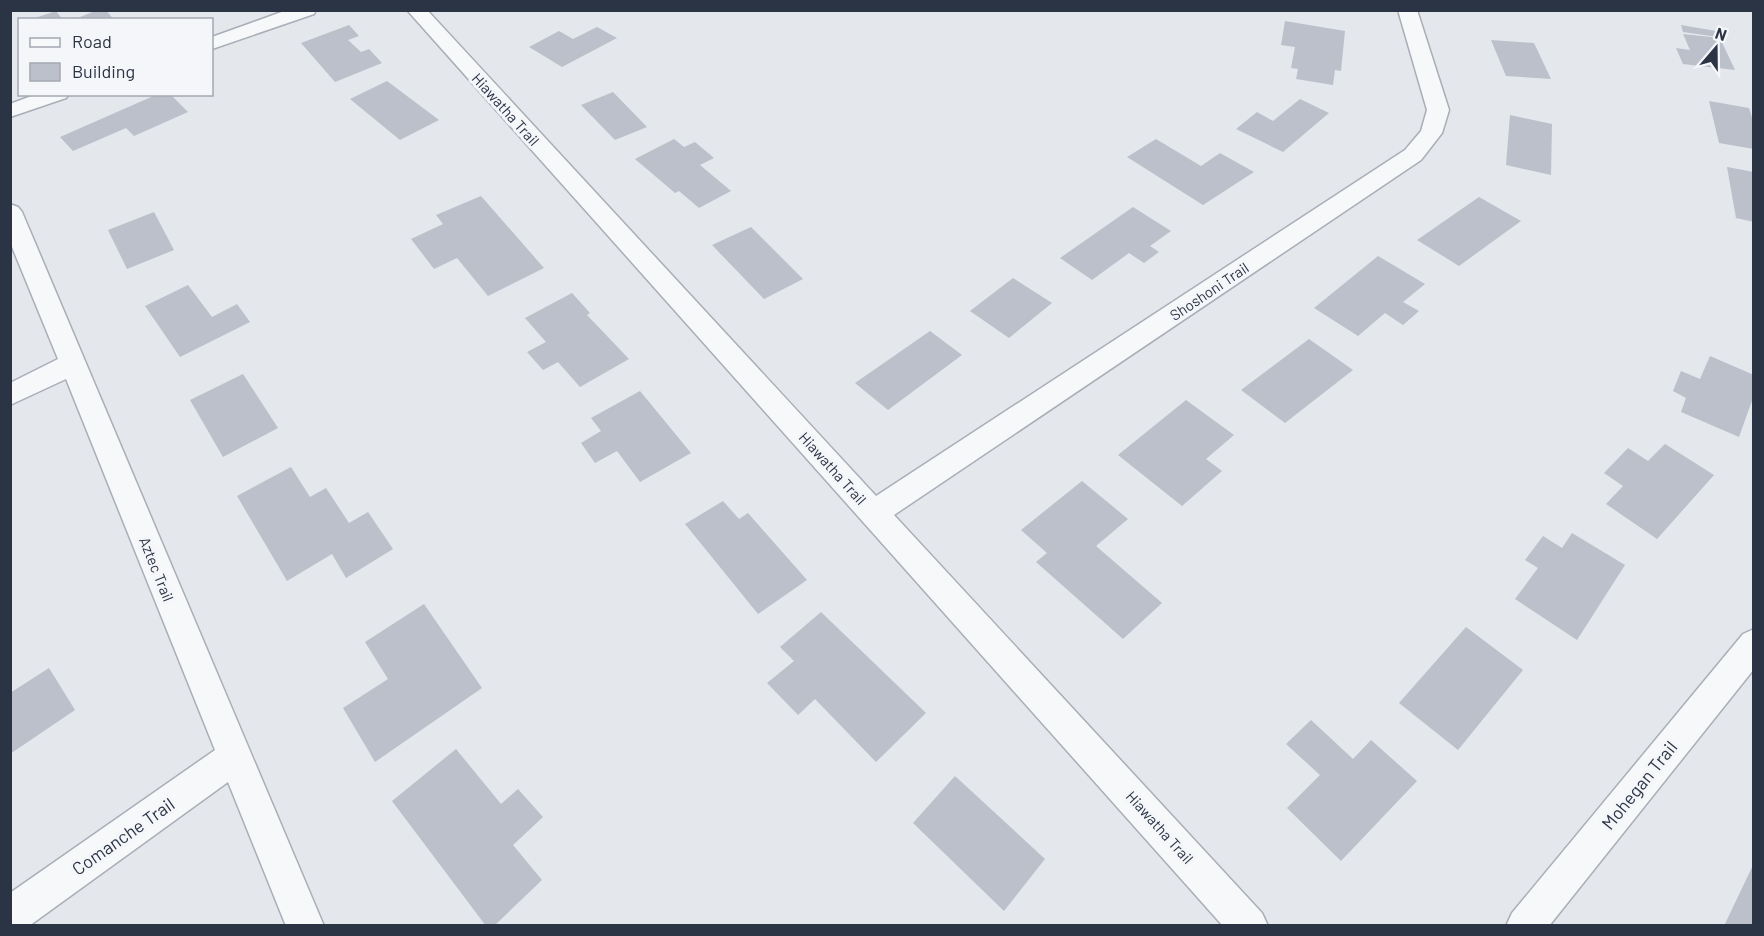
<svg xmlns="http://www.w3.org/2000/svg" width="1764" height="936" viewBox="0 0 1764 936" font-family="Barlow,sans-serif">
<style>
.building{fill:#bbc0ca}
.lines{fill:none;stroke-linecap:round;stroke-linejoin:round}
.street-casing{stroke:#a9aeb7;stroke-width:3}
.street{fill:#f7f8fa;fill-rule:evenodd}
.labels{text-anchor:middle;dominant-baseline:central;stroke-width:6;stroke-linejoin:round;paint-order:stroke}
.street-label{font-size:15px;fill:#2b3445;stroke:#f4f6f9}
.near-street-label{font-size:18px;fill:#2b3445;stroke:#f4f6f9}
</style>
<rect width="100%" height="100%" fill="#e4e7ec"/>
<g class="building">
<path d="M97,10h9l8,10h-41z"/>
<path d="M56,11l7,9h-31v-1z"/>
<path d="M1285,21l60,10 -4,40 -6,-1 -2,15 -37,-6 2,-10 -7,-1 4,-21 -14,-2z"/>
<path d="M349,25l10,11 -11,4 13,12 8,-3 13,14 -47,19 -34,-39z"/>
<path d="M1681,25l35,6 2,6 -35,-5z"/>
<path d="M597,27l20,11 -55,29 -33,-20 30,-16 14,8z"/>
<path d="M1683,34l37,4 15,32 -52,-6 -7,-16 14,2z"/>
<path d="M1491,40l43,3 17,36 -45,-3z"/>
<path d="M387,81l52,39 -39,20 -50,-41z"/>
<path d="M613,92l34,35 -32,13 -34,-35z"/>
<path d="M158,94h12l18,18 -54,24 -8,-8 -53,23 -13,-14z"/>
<path d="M1300,99l29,14 -46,39 -47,-23 21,-17 16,9z"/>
<path d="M1709,101l40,7 5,16v25l-35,-6z"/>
<path d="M1510,115l42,9 -1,51 -45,-10z"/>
<path d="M674,139l10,8 11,-5 19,16 -14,7 31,26 -32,17 -20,-17 -4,2 -40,-34z"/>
<path d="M1156,139l45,27 19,-13 34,19 -51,33 -76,-48z"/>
<path d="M1727,167l27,5v50l-18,-4z"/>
<path d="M481,196l63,72 -56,28 -31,-38 -23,11 -23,-30 32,-15 -7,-9z"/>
<path d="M1479,197l42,24 -62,45 -42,-26z"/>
<path d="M1133,207l38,24 -21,15 9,6 -15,11 -15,-10 -37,27 -32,-22z"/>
<path d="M154,212l20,38 -47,19 -19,-39z"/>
<path d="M751,227l52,52 -39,20 -52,-54z"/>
<path d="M1378,256l47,28 -22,18 16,9 -16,14 -18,-12 -27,23 -44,-28z"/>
<path d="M1013,278l39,25 -43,35 -39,-27z"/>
<path d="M188,285l24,32 25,-13 13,18 -70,35 -35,-51z"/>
<path d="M572,293l18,20 -3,2 42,44 -49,28 -22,-25 -15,8 -16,-18 19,-10 -21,-24z"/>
<path d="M930,331l32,24 -74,55 -33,-27z"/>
<path d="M1309,339l44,31 -68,53 -44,-33z"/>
<path d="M1710,356l44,19v20l-15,42 -58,-25 5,-14 -13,-7 8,-20 19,8z"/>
<path d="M243,374l35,54 -55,29 -33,-57z"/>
<path d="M640,391l51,62 -51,29 -23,-31 -22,12 -14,-20 20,-12 -10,-13z"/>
<path d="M1186,400l48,35 -28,24 16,12 -40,35 -64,-51z"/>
<path d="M1665,444l49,31 -57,64 -51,-35 17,-18 -19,-13 24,-25 20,13z"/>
<path d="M291,467l19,30 16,-9 23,35 19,-11 25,37 -47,29 -14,-24 -45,27 -50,-85z"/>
<path d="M1082,481l46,38 -32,27 66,57 -39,36 -87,-77 11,-9 -26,-23z"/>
<path d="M723,501l16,18 9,-6 59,67 -49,34 -73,-90z"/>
<path d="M1572,533l53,32 -48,75 -62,-41 23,-31 -13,-8 18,-24 19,12z"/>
<path d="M424,604l58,84 -107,74 -32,-54 45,-29 -23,-37z"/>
<path d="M821,612l105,101 -50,49 -61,-63 -17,16 -31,-32 27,-22 -14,-14z"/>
<path d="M1466,627l57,43 -65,80 -59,-47z"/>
<path d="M49,668l26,42 -65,44v-61z"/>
<path d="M1311,720l42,39 18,-19 46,41 -76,80 -54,-53 33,-33 -34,-31z"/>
<path d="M456,749l45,55 17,-15 25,28 -30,28 29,35 -48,46h-8l-94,-125z"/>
<path d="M955,776l90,83 -41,52 -91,-88z"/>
<path d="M1754,863v63h-30z"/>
</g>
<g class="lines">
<defs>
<g id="street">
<path d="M287,10h29l-2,4 -102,35v-12z"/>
<path d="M407,10h20l449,486 529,-346 16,-19 6,-21 -29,-100h19l32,100 -7,23 -21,27 -527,355 368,398 6,13h-45z"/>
<path d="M37,94h32l-3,4 -56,19v-13z"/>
<path d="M10,204l8,3 4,5 302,714h-38l-58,-144 -199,144h-19v-33l205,-143 -149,-371 -56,26v-22l48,-24 -48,-117z"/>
<path d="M1754,629v40l-205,257h-43l6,-13 231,-279z"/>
</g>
</defs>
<use href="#street" class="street-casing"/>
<use href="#street" class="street"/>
</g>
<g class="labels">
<g class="street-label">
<text transform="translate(506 109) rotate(48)">Hiawatha Trail</text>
<text transform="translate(1209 291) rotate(-34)">Shoshoni Trail</text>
<text transform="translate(833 468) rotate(48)">Hiawatha Trail</text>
<text transform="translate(157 569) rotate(68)">Aztec Trail</text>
<text transform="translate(1160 827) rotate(48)">Hiawatha Trail</text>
</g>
<g class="near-street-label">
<text transform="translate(1639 785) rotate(-51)">Mohegan Trail</text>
<text transform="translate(123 836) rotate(-35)">Comanche Trail</text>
</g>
</g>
<rect width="1764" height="936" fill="none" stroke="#2b3445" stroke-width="24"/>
<rect x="18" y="18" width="195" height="78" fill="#f4f6f9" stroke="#a4a8b1" stroke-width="1.5"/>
<rect x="30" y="38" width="30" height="9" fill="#f7f8fa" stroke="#a4a8b1" stroke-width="1.5"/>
<text x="72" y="48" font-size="18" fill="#2b3445">Road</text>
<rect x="30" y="63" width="30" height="18" fill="#bbc0ca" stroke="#a4a8b1" stroke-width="1.5"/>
<text x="72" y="78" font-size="18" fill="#2b3445">Building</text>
<g transform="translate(1716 48) rotate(20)" stroke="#f4f6f9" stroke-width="4.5" paint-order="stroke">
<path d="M0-4.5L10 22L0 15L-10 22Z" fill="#2b3445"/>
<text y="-9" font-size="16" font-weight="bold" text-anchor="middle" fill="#2b3445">N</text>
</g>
</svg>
